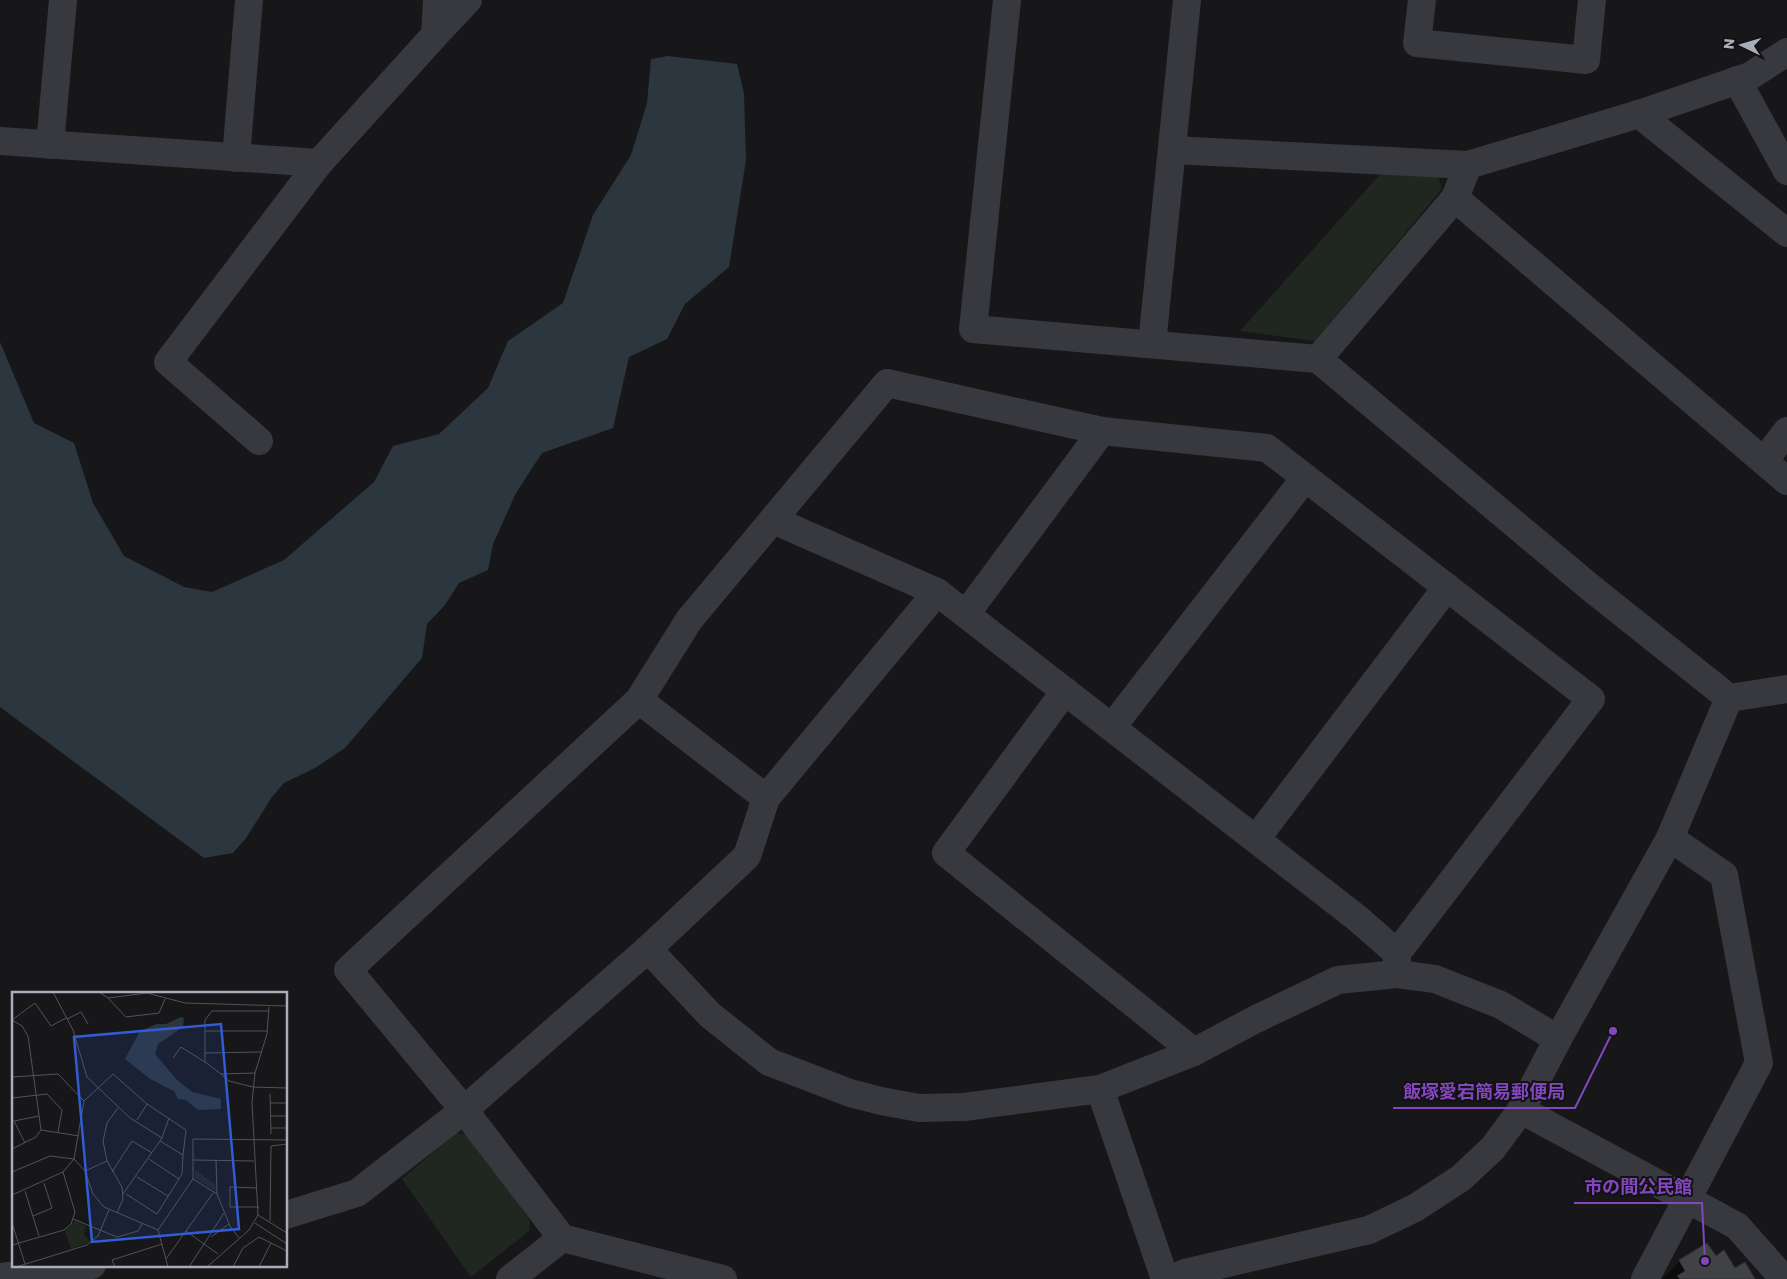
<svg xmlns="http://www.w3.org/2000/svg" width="1787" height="1279" viewBox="0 0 1787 1279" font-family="Poppins,'Noto Sans JP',sans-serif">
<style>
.green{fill:#1f2720}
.water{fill:#2c363e}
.shadow{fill:#0007}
.building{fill:#414246;stroke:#313135}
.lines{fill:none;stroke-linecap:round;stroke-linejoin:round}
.minor{stroke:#38393e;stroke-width:28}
.inset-road{fill:none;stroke:#515359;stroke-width:1}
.view{fill:#325cd3;fill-opacity:0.15;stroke:#325cd3;stroke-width:2.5}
.inset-edge{fill:none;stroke:#a9adb9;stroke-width:2.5}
.leader{fill:none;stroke:#8446be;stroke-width:2}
.callout-dot{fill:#8446be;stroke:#121214;stroke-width:2}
.callout-label{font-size:18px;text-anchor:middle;font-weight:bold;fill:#8446be;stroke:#121214;stroke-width:4;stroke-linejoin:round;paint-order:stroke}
</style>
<rect width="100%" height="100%" fill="#171719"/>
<g class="green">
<path d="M1383,171l54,1 5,17 -127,152 -75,-10z"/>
<path d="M456,1133l17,2 57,86 -1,10 -58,46 -69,-98z"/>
</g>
<path class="water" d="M668,56l69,8 7,29 2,67 -17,107 -44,37 -18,35 -38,18 -16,71 -71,25 -26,40 -23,51 -5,26 -29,13 -14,22 -18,19 -5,34 -77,90 -30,20 -31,15 -12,14 -26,41 -13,15 -29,5 -204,-151v-365l34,81 40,20 19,60 31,53 60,31 28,5 72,-32 90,-78 19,-36 46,-12 49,-46 20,-47 55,-38 30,-88 38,-60 16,-52 4,-44z"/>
<path class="shadow" d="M1707,1244l8,14 19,12 19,9h-91l18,-18z"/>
<path class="building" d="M1707,1243l9,13 8,-6 11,18 10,-6 10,17h-75l-3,-3 8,-5 -6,-11z"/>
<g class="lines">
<g class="minor">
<path d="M1007,0l-34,329 345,30 273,229 138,110 58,-9"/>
<path d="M1422,0l-5,43 169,17 6,-60"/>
<path d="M435,35l33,-35"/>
<path d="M1737,80l50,91"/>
<path d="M1639,114l148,119"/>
<path d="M0,141l319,22 116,-128 2,-35"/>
<path d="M50,145l13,-145"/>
<path d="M1172,150l296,15"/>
<path d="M236,158l13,-158"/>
<path d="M1455,198l332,283"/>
<path d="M1152,344l35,-344"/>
<path d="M1318,359l137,-161 13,-33 171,-51 111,-38 37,-24"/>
<path d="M259,441l-91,-79 151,-199"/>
<path d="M1764,461l23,-30"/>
<path d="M773,520l164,72"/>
<path d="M966,614l136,-183 165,17 324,251 -194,254"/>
<path d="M1065,691l-119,162 248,199"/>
<path d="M639,700l127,98"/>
<path d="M1112,727l193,-249"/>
<path d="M1256,839l191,-252"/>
<path d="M648,949l62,66 59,47 81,31 31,8 38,7 45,-1 136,-18 94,-37 62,-33 82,-39 59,-6 38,5 66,26 57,34"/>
<path d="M1100,1089l65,190"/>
<path d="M1521,1110l216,116 47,53"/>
<path d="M286,1215l71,-22 107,-83 184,-161 99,-93 19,-58 171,-206 420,326 40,35v21"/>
<path d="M0,1277l92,-12"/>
<path d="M510,1279l52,-41"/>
<path d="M723,1279l-161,-41 -98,-128 -116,-140 291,-270 50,-80 198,-237 215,48"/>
<path d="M1171,1279l14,-6 184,-43 46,-22 46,-30 32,-30 28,-38 37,-71 112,-201 59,-140"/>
<path d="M1645,1279l114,-216 -35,-188 -54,-37"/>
</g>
</g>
<g transform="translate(12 992)">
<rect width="275" height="275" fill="#171719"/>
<path d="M183,178l20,14 1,7 -21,-13zM63,229l11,5 -2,8 6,8 -19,7 -6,-18z" fill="#1f2720"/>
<path d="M169,25l3,1 -1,9 -25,17 -3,10 21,25 16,13 29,7v10l-23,1 -12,-10 -8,-1 -4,-8 -24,-12 -25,-20 15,-28 17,-7h9z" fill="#2c363e"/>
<path class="inset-road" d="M41,0l20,38 14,47 43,41 32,20 -39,56M87,0l9,6 39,-5 38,10 102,3M96,6l18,19 33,-4 6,-14M55,27l14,-7 7,12M0,28l10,6 6,10 13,94 -5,7 -24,12M0,28l23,-17 16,23 15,-8M193,39h62M193,61l56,-1M161,66l8,-11 24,15M243,81l-34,1 -16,-12v-42l7,-9h57M209,82l8,7 24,6 34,1M0,85l46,-3 26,27M258,102l1,40M0,106l35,-4 15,16 -4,22M258,111h17M258,124h17M125,128l10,-16M259,136h16M29,138l38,6M150,146l7,-20M13,151l-11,-22 25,-5M137,167l30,20M181,168l61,1M204,168l1,34M73,179l22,-10M0,180l38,-16 24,3 11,12 8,23 11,13 54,23M100,180l20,-31 20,12M125,185l31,19M181,187l24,15 13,32 9,12M245,196l-27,-1v20h29M13,199l14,45M114,202l31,20 25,-40 1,-19 -23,-14M0,203l51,-23 11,-13 10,-58 29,-27 34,30 39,26 -3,25M105,221l6,-14 -1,-12 -15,-26 -4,-20 4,-18 11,-15M246,223l29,18M21,224l19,-8 -8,-25M61,227l44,18 21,-6 4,-7M258,229l1,-75 16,-2M0,231l13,41M243,231l32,21M174,239l32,23M199,245l18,-13M0,253l52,-15 7,-6 4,-12 -12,-40M154,267l47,-66M4,275l71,-22 11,-9 11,-26M103,275l-3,-7 50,-16M156,275l-10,-37 35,-51v-40l94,1M177,275l35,-54M195,275l42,-37 9,-15 -6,-113 3,-29 12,-39 2,-27M221,275l10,-19 16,-11 28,14M247,275l12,-24"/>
<path class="view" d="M209,32l18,205 -147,13 -18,-205z"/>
<rect width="275" height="275" class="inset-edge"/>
</g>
<path class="leader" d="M1613 1031L1575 1108H1393M1705 1261L1702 1203H1574"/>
<g class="callout-dot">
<circle cx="1613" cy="1031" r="5"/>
<circle cx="1705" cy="1261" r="5"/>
</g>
<g class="callout-label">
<text x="1484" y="1098">飯塚愛宕簡易郵便局</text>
<text x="1638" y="1193">市の間公民館</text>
</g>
<g transform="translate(1742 45) rotate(275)" stroke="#121214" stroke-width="4" paint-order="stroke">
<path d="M0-4L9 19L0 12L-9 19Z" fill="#a9adb9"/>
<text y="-8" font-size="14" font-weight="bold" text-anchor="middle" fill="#a9adb9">N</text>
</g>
</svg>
